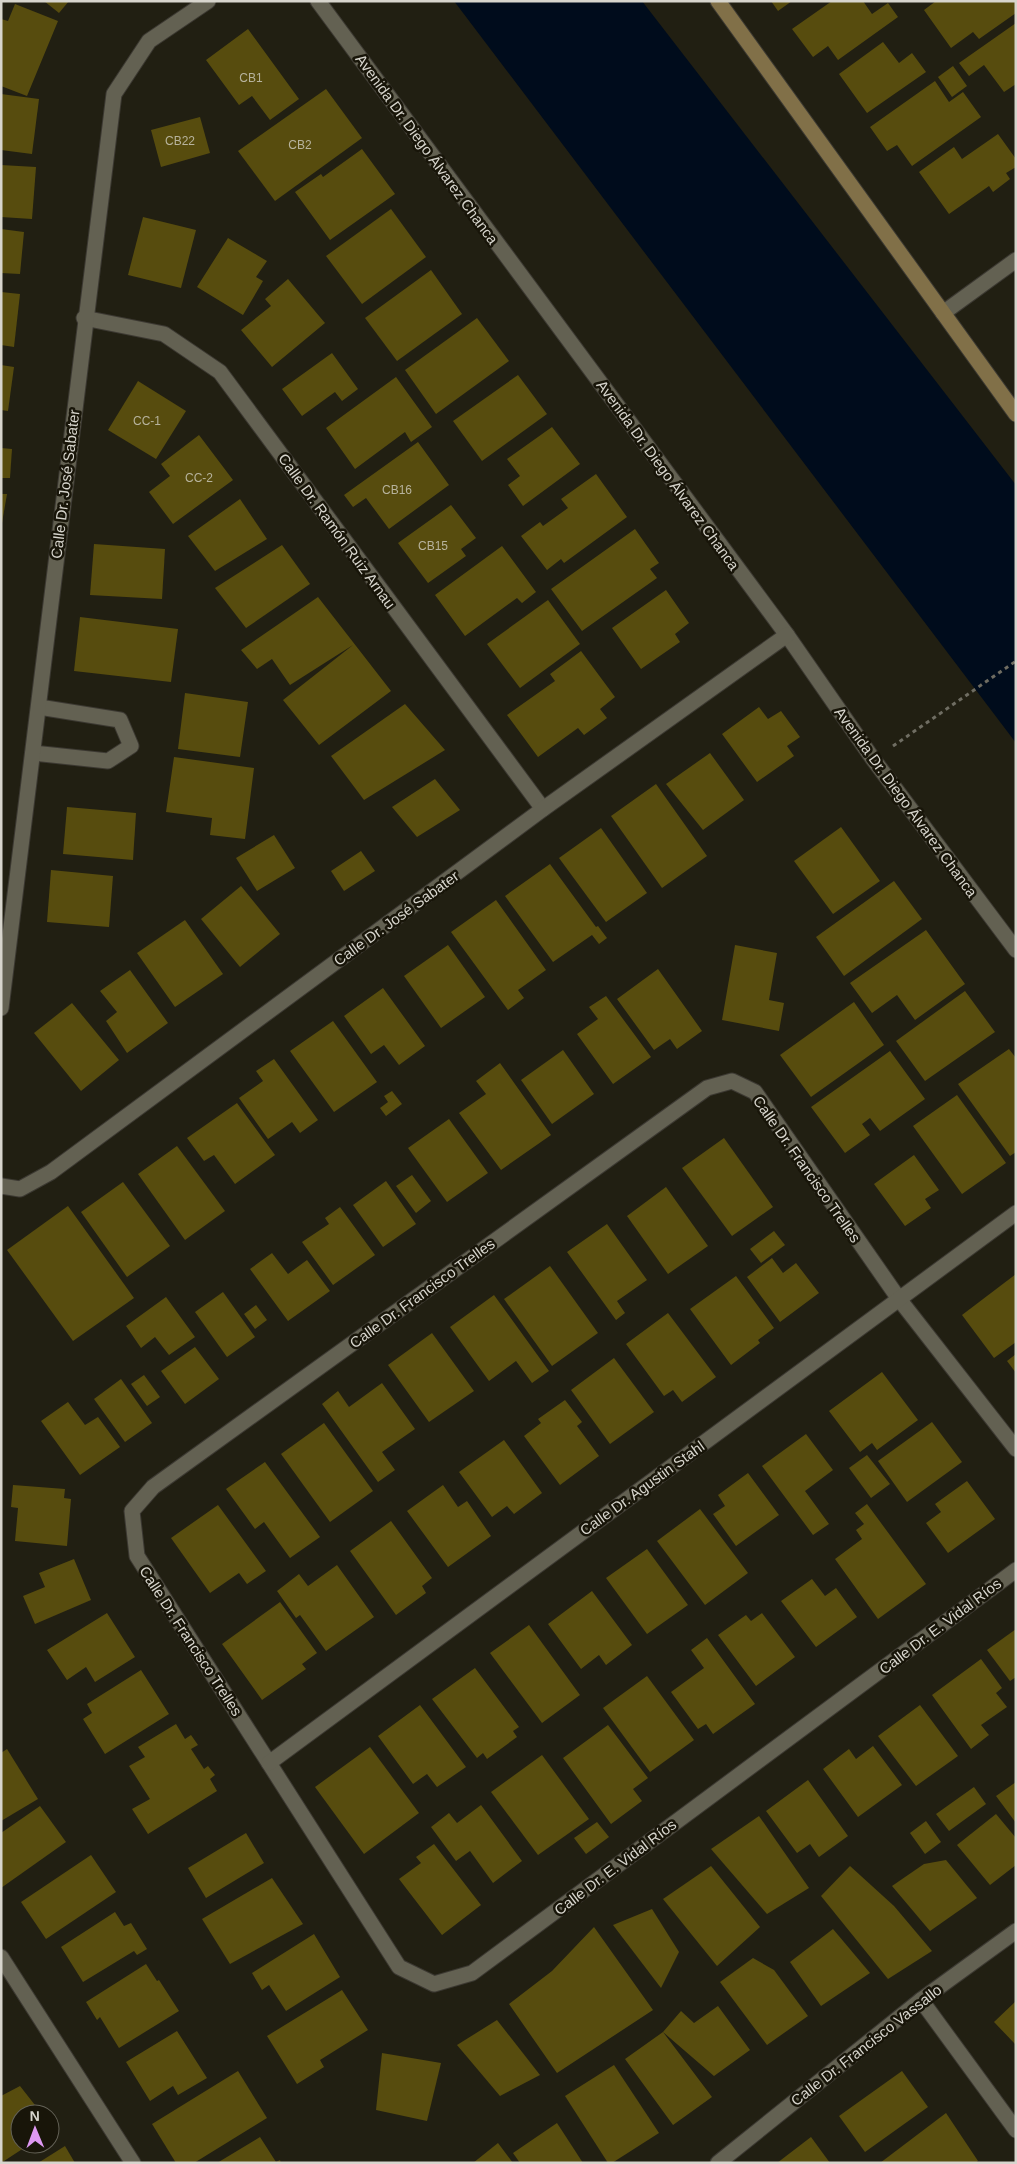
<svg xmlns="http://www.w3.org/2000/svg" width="1017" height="2164" viewBox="0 0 1017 2164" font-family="Helvetica,sans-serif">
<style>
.water{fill:#000c1c}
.building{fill:#574c0e}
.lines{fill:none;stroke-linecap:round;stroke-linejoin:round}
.street-casing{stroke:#3c3932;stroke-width:17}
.secondary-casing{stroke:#3c3932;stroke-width:17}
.path{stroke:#6f6d62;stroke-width:3;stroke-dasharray:4 4;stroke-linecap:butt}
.street{stroke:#636152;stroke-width:15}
.secondary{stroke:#817048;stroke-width:15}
.labels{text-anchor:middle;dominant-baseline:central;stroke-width:5;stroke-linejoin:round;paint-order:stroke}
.number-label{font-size:12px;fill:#b7b39d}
.street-label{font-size:15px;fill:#d7d5cd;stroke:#181509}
</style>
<rect width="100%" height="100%" fill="#211f12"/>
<path class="water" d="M454,1h188l374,484v258z"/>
<g class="building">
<path d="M44,1h25l-10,12z"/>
<path d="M771,1h21l-14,10z"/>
<path d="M832,1h31l9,13 16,-11 10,14 -60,43 -10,-14 -15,11 -21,-28z"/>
<path d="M936,1h80v12l-37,26 -6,-7 -22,16 -27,-38z"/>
<path d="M15,4l43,17 -31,75 -26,-10v-67l7,2z"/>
<path d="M1016,23v61l-12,8 -20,-27 -15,11 -10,-13z"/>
<path d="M248,29l51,70 -29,21 -18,-24 -13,9 -33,-45z"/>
<path d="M883,42l16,21 13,-10 14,19 -59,41 -28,-39z"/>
<path d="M953,66l14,20 -15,11 -14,-20z"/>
<path d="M935,81l14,21 14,-10 18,25 -69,49 -15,-21 -10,6 -17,-24z"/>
<path d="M326,89l36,49 -87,63 -37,-50z"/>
<path d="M1,94l38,5 -7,55 -31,-4z"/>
<path d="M200,117l10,36 -49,14 -10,-37z"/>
<path d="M998,134l18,25v8l-10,6 4,6 -17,13 -4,-6 -40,28 -30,-42 35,-25 8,12z"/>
<path d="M362,149l33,45 -65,46 -35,-48 26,-18 2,3z"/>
<path d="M1,165l35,2 -4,52 -31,-2z"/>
<path d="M391,209l35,48 -64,47 -36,-48z"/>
<path d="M143,217l53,13 -15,58 -53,-13z"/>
<path d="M1,229l23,3 -4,42 -19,-1z"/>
<path d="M228,238l39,23 -11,16 7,4 -20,34 -46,-28z"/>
<path d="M431,270l31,44 -65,47 -32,-43z"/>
<path d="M288,279l37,44 -53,44 -31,-37 30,-24 -6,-7z"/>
<path d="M1,292l19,2 -6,53 -13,-2z"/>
<path d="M477,318l32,43 -73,53 -31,-44z"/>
<path d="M332,353l26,36 -16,12 -7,-9 -33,24 -20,-27z"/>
<path d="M1,365l13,2 -6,44 -7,-1z"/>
<path d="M518,375l29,39 -65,47 -29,-40z"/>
<path d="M396,377l36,50 -21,15 -6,-10 -50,37 -29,-41z"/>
<path d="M138,381l48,30 -30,48 -48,-29z"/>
<path d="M552,427l28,37 -57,42 -15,-21 12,-9 -13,-17z"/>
<path d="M199,435l34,45 -60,44 -24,-32 21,-16 -9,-12z"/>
<path d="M418,442l31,43 -60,44 -23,-31 -13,9 -9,-12z"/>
<path d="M1,448l11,1 -2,29h-9z"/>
<path d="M596,474l31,43 -63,46 -3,-4 -14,11 -26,-34 19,-14 3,4 25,-18 -7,-9z"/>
<path d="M1,494h6l-5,29h-1z"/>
<path d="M240,499l27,40 -52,32 -27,-35z"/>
<path d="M451,505l25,33 -15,11 5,7 -38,27 -30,-40z"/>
<path d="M635,529l24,34 -9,6 7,9 -75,53 -31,-42z"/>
<path d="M94,544l71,5 -3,50 -72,-4z"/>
<path d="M282,545l28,39 -64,44 -31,-40z"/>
<path d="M502,546l34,46 -14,11 -5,-5 -52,38 -30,-41z"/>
<path d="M666,590l23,33 -14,11 5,8 -39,27 -29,-41z"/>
<path d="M318,597l73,94 -72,54 -36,-45 70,-55 -63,40 -18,-26 -15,10 -16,-19z"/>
<path d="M548,600l32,44 -60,44 -33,-44z"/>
<path d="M80,617l98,12 -7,53 -97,-11z"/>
<path d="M581,651l34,46 -15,12 7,9 -23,17 -6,-7 -40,29 -31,-42 48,-34 -5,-7z"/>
<path d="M185,693l63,9 -8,55 -62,-8z"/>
<path d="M405,704l40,46 -81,50 -33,-44z"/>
<path d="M759,707l9,12 13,-8 19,26 -13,9 7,10 -37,26 -35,-48z"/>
<path d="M710,753l34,47 -41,30 -37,-46z"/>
<path d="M174,757l80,11 -9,71 -35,-4 2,-17 -46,-6z"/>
<path d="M435,779l25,31 -43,27 -25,-30z"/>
<path d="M656,784l51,72 -45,32 -51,-72z"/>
<path d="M67,807l69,6 -3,47 -70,-6z"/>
<path d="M841,827l39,54 -47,33 -39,-53z"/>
<path d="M601,828l46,65 -41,29 -47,-64z"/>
<path d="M274,835l21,33 -38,23 -21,-33z"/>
<path d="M361,851l14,20 -31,20 -13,-20z"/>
<path d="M550,864l46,63 2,-1 9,12 -8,6 -7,-9 -39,27 -48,-66z"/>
<path d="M51,870l62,6 -4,51 -62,-5z"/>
<path d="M894,881l28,38 -78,57 -28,-39z"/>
<path d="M241,886l39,48 -40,33 -39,-48z"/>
<path d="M496,900l50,70 -28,20 6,8 -16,12 -57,-78z"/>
<path d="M185,920l38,54 -48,33 -38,-54z"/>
<path d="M926,930l39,54 -50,36 -18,-25 -25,18 -22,-30z"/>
<path d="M448,945l37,52 -44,31 -37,-52z"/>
<path d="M735,945l42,8 -8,47 15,3 -5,28 -57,-11z"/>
<path d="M658,969l44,62 -25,18 -7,-10 -16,11 -37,-51z"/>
<path d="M130,970l38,53 -41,30 -21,-32 11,-9 -17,-21z"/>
<path d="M383,988l42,58 -26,19 -15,-20 -13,9 -27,-38z"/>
<path d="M965,991l30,41 -70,49 -29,-40z"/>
<path d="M606,996l45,61 -38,27 -36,-50 21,-15 -9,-12z"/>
<path d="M854,1002l30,43 -73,52 -31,-42z"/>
<path d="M72,1003l47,57 -38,31 -47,-58z"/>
<path d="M333,1021l44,61 -43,30 -44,-61z"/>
<path d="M1009,1049l7,9v94l-6,4 -52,-72z"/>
<path d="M563,1050l31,44 -42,30 -31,-44z"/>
<path d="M890,1051l35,48 -45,32 -10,-13 -8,6 8,11 -25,18 -34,-46z"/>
<path d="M274,1059l44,61 -18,13 -8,-11 -24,17 -29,-41 24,-17 -7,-10z"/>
<path d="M500,1063l51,72 -50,35 -42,-57 27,-19 -10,-13z"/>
<path d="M392,1091l10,13 -16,12 -6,-8 8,-6 -4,-6z"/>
<path d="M957,1095l49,68 -44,31 -49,-68z"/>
<path d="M237,1103l38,52 -40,29 -21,-29 -10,6 -17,-23z"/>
<path d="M449,1119l39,54 -41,29 -39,-54z"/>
<path d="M724,1138l49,69 -41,29 -50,-68z"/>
<path d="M177,1146l48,65 -40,29 -47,-66z"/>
<path d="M914,1155l25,35 -14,9 6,9 -26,18 -31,-42z"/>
<path d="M412,1175l19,26 -15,12 -20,-27z"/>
<path d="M386,1181l30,43 -33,23 -30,-42z"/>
<path d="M123,1182l47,64 -43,31 -46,-65z"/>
<path d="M666,1187l42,59 -40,28 -41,-58z"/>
<path d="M68,1206l66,92 -61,43 -66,-91z"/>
<path d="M340,1207l35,48 -42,30 -31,-43 27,-18 -4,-6z"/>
<path d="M607,1224l40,56 -30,21 8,12 -9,7 -49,-68z"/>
<path d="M774,1231l11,14 -24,18 -11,-14z"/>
<path d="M272,1253l16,21 19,-14 23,31 -42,30 -38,-52z"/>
<path d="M772,1258l11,15 13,-10 23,30 -39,29 -33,-45z"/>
<path d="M550,1266l48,67 -46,33 -48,-67z"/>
<path d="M1016,1274v68l-22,16 -32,-43z"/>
<path d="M736,1276l38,52 -16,12 2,3 -29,22 -41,-56z"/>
<path d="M223,1292l32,45 -28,20 -32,-45z"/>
<path d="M494,1295l55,76 -17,12 -16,-22 -27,20 -39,-54z"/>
<path d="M166,1297l29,40 -26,18 -14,-18 -14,11 -15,-22z"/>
<path d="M256,1305l11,15 -12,9 -11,-15z"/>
<path d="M668,1313l48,64 -34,25 -9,-12 -9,6 -38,-52z"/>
<path d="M432,1333l42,58 -45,31 -41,-57z"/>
<path d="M195,1347l24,32 -34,25 -24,-33z"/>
<path d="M1016,1354v19l-9,-12z"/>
<path d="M614,1358l40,54 -44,32 -39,-54z"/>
<path d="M882,1372l36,48 -41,30 -5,-7 -12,9 -31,-41z"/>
<path d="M144,1375l16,22 -13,9 -16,-22z"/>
<path d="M121,1379l31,44 -27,19 -31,-43z"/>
<path d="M382,1383l33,46 -33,23 13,18 -17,12 -56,-78 16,-13 11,16z"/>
<path d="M565,1400l17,22 -5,4 22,30 -39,29 -36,-49 17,-13 -3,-4z"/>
<path d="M68,1402l17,23 13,-8 22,30 -40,28 -39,-54z"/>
<path d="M932,1422l30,40 -55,40 -29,-41z"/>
<path d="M324,1423l49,68 -43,31 -49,-68z"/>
<path d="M806,1434l27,36 -28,21 24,33 -16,11 -51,-69z"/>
<path d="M504,1440l38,53 -28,21 -7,-8 -15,11 -33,-45z"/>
<path d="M867,1455l23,29 -19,14 -22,-30z"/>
<path d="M265,1462l55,75 -30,21 -26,-36 -9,7 -29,-40z"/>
<path d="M748,1473l31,42 -43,31 -23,-32 12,-8 -7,-11z"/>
<path d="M967,1481l28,38 -47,34 -22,-30 15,-11 -6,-8z"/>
<path d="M13,1485l52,4 -1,9 7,1 -4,47 -52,-5 3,-33 -7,-1z"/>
<path d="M443,1485l15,22 9,-6 24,35 -43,31 -41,-56z"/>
<path d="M867,1504l59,80 -48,35 -43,-60 27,-20 -6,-9 8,-6 -9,-11z"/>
<path d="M218,1505l48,66 -19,13 -8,-11 -29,20 -39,-55z"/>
<path d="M700,1509l48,64 -43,32 -48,-64z"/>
<path d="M391,1521l41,57 -10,8 4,7 -30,22 -46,-64z"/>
<path d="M647,1549l41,56 -41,29 -41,-56z"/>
<path d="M74,1559l17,41 -56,24 -12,-28 22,-9 -6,-14z"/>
<path d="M337,1565l37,52 -48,34 -26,-36 -4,3 -19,-27 22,-17 9,12z"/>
<path d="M812,1579l13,17 11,-8 21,29 -41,30 -35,-46z"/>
<path d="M592,1591l40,54 -26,20 -7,-10 -18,14 -33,-45z"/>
<path d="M280,1602l37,51 -15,11 4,5 -44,31 -40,-56z"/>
<path d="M107,1613l28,44 -40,25 -9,-15 -19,13 -20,-30z"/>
<path d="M762,1613l33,44 -39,29 -38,-51 28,-20 5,6z"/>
<path d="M529,1625l51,70 -38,28 -52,-70z"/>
<path d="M1016,1629v48l-6,4 -23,-31z"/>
<path d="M707,1638l48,66 -42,30 -7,-10 -8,5 -27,-37 33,-24 -13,-18z"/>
<path d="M981,1659l21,29 -6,5 11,14 -26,18 8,10 -18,14 -39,-54z"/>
<path d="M475,1668l44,59 -6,4 4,6 -30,22 -4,-6 -6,5 -45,-59z"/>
<path d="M141,1670l28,44 -64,40 -22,-35 9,-6 -5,-9z"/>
<path d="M647,1676l47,64 -44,32 -47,-64z"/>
<path d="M420,1705l46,62 -29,20 -10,-13 -14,10 -35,-48z"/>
<path d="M920,1705l38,51 -42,30 -38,-50z"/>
<path d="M176,1724l9,15 6,-4 7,10 -7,4 13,20 4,-3 7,9 -5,4 7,12 -69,43 -16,-25 18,-10 -21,-33 16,-9 -7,-10z"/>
<path d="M608,1725l40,53 -15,11 9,12 -31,23 -48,-66z"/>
<path d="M873,1746l29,39 -44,32 -35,-48 26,-20 7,10z"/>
<path d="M370,1747l49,66 -55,41 -49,-67z"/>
<path d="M7,1749l31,50 -37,22v-68z"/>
<path d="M542,1755l47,64 -51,36 -47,-63z"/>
<path d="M808,1780l40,56 -29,21 -9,-13 -13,9 -31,-42z"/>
<path d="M1016,1782v41l-20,-27z"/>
<path d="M974,1787l12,17 -37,27 -13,-17z"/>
<path d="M481,1805l41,56 -29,22 -23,-32 -14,10 -25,-34 18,-14 8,10z"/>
<path d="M40,1806l26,36 -65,46v-55z"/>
<path d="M996,1814l20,24v27l-26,20 -33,-40z"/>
<path d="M759,1816l50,72 -42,26 -56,-65z"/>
<path d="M926,1821l15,21 -16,12 -15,-21z"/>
<path d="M597,1822l12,15 -23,17 -12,-16z"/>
<path d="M246,1833l18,30 -58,35 -18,-30z"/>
<path d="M434,1844l47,61 -39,30 -43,-56 22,-16 -5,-6z"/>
<path d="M91,1855l25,37 -70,47 -25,-37z"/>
<path d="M946,1860l31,38 -47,33 -38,-45 32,-22z"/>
<path d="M711,1866l49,61 -43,39 -54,-67z"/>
<path d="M850,1866l44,40 38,45 -44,28 -67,-83z"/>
<path d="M272,1878l31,46 -73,40 -28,-45z"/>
<path d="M652,1909l27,43 -18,36 -48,-63z"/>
<path d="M115,1912l9,14 7,-3 16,26 -10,6 -3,-4 -51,31 -22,-35z"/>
<path d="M594,1927l59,83 -96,63 -48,-69 43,-33z"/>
<path d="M833,1929l37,44 -49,33 -31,-44z"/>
<path d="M314,1934l26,43 -54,34 -17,-26 -7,5 -10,-17z"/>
<path d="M753,1958l21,12 34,46 -41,29 -47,-63z"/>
<path d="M146,1964l11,17 2,-1 20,31 -60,37 -19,-31 -3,3 -11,-18z"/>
<path d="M342,1990l26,40 -48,30 4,7 -27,17 -30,-48z"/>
<path d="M1016,2001v44l-22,-23z"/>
<path d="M718,2006l32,44 -36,26 -51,-44 49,65 -39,28 -48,-66 38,-27 18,-21 13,12z"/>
<path d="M497,2020l43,55 -40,21 -43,-51z"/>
<path d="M177,2031l30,47 -29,17 -5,-9 -23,15 -24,-39z"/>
<path d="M382,2053l59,10 -14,58 -51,-11z"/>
<path d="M614,2065l45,68 -47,30h-4l-43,-67z"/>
<path d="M238,2071l29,47 -73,45h-18l-24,-39z"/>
<path d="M902,2071l26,36 -63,45 -26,-36z"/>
<path d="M20,2086l22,28h-22v30h10l-29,19v-67z"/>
<path d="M946,2113l32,48 -3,2h-95z"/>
<path d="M557,2123l26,40h-63l-7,-10z"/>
<path d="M260,2137l16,25 4,-2 1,3h-64z"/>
<path d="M811,2137l19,26h-53z"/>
<path d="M498,2143l15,20h-40z"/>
<path d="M65,2146l10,17h-37z"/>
</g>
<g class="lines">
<defs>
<g id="street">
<path d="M318,1l469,634 86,124 143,191"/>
<path d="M943,313l73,-53"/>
<path d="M84,318l80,16 56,38 323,437"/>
<path d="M33,753l75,8 23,-15 -11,-26 -81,-13"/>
<path d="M1,1008l113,-914 35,-53 59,-40"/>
<path d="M1,1186l19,3 31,-17 492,-363 244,-174"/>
<path d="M1016,1449l-117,-150 -144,-207 -23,-11 -25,7 -554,399 -21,24 5,45 262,411 35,17 38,-11 544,-403"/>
<path d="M269,1763l747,-550"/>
<path d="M1,1957l132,206"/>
<path d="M921,2000l95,130"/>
<path d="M718,2163l203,-163 95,-69"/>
</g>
<path id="secondary" d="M718,1l298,413"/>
</defs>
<use href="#street" class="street-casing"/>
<use href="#secondary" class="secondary-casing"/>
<path class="path" d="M893,746l123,-85"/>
<use href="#street" class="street"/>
<use href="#secondary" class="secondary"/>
</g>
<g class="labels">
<g class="number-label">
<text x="251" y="78">CB1</text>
<text x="180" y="141">CB22</text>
<text x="300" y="145">CB2</text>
<text x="147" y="421">CC-1</text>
<text x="199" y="478">CC-2</text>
<text x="397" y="490">CB16</text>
<text x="433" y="546">CB15</text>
</g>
<g class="street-label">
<text transform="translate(427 149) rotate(54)">Avenida Dr. Diego Álvarez Chanca</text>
<text transform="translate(668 475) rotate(54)">Avenida Dr. Diego Álvarez Chanca</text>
<text transform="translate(65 484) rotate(-83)">Calle Dr. José Sabater</text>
<text transform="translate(337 531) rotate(54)">Calle Dr. Ramón Ruiz Arnau</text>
<text transform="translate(906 802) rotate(54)">Avenida Dr. Diego Álvarez Chanca</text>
<text transform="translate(396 918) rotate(-36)">Calle Dr. José Sabater</text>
<text transform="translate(807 1169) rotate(55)">Calle Dr. Francisco Trelles</text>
<text transform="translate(422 1293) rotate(-36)">Calle Dr. Francisco Trelles</text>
<text transform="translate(642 1488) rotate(-36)">Calle Dr. Agustin Stahl</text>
<text transform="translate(940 1626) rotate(-37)">Calle Dr. E. Vidal Ríos</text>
<text transform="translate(191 1641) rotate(57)">Calle Dr. Francisco Trelles</text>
<text transform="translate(615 1867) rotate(-37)">Calle Dr. E. Vidal Ríos</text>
<text transform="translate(866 2045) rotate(-38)">Calle Dr. Francisco Vassallo</text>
</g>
</g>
<rect width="1017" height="2164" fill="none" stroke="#d7d5cd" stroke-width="5"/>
<g transform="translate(35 2129) rotate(359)"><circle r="24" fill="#181509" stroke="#646257"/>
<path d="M0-4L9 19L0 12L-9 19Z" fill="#de98f2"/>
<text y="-8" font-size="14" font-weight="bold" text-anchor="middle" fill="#d7d5cd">N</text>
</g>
</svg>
